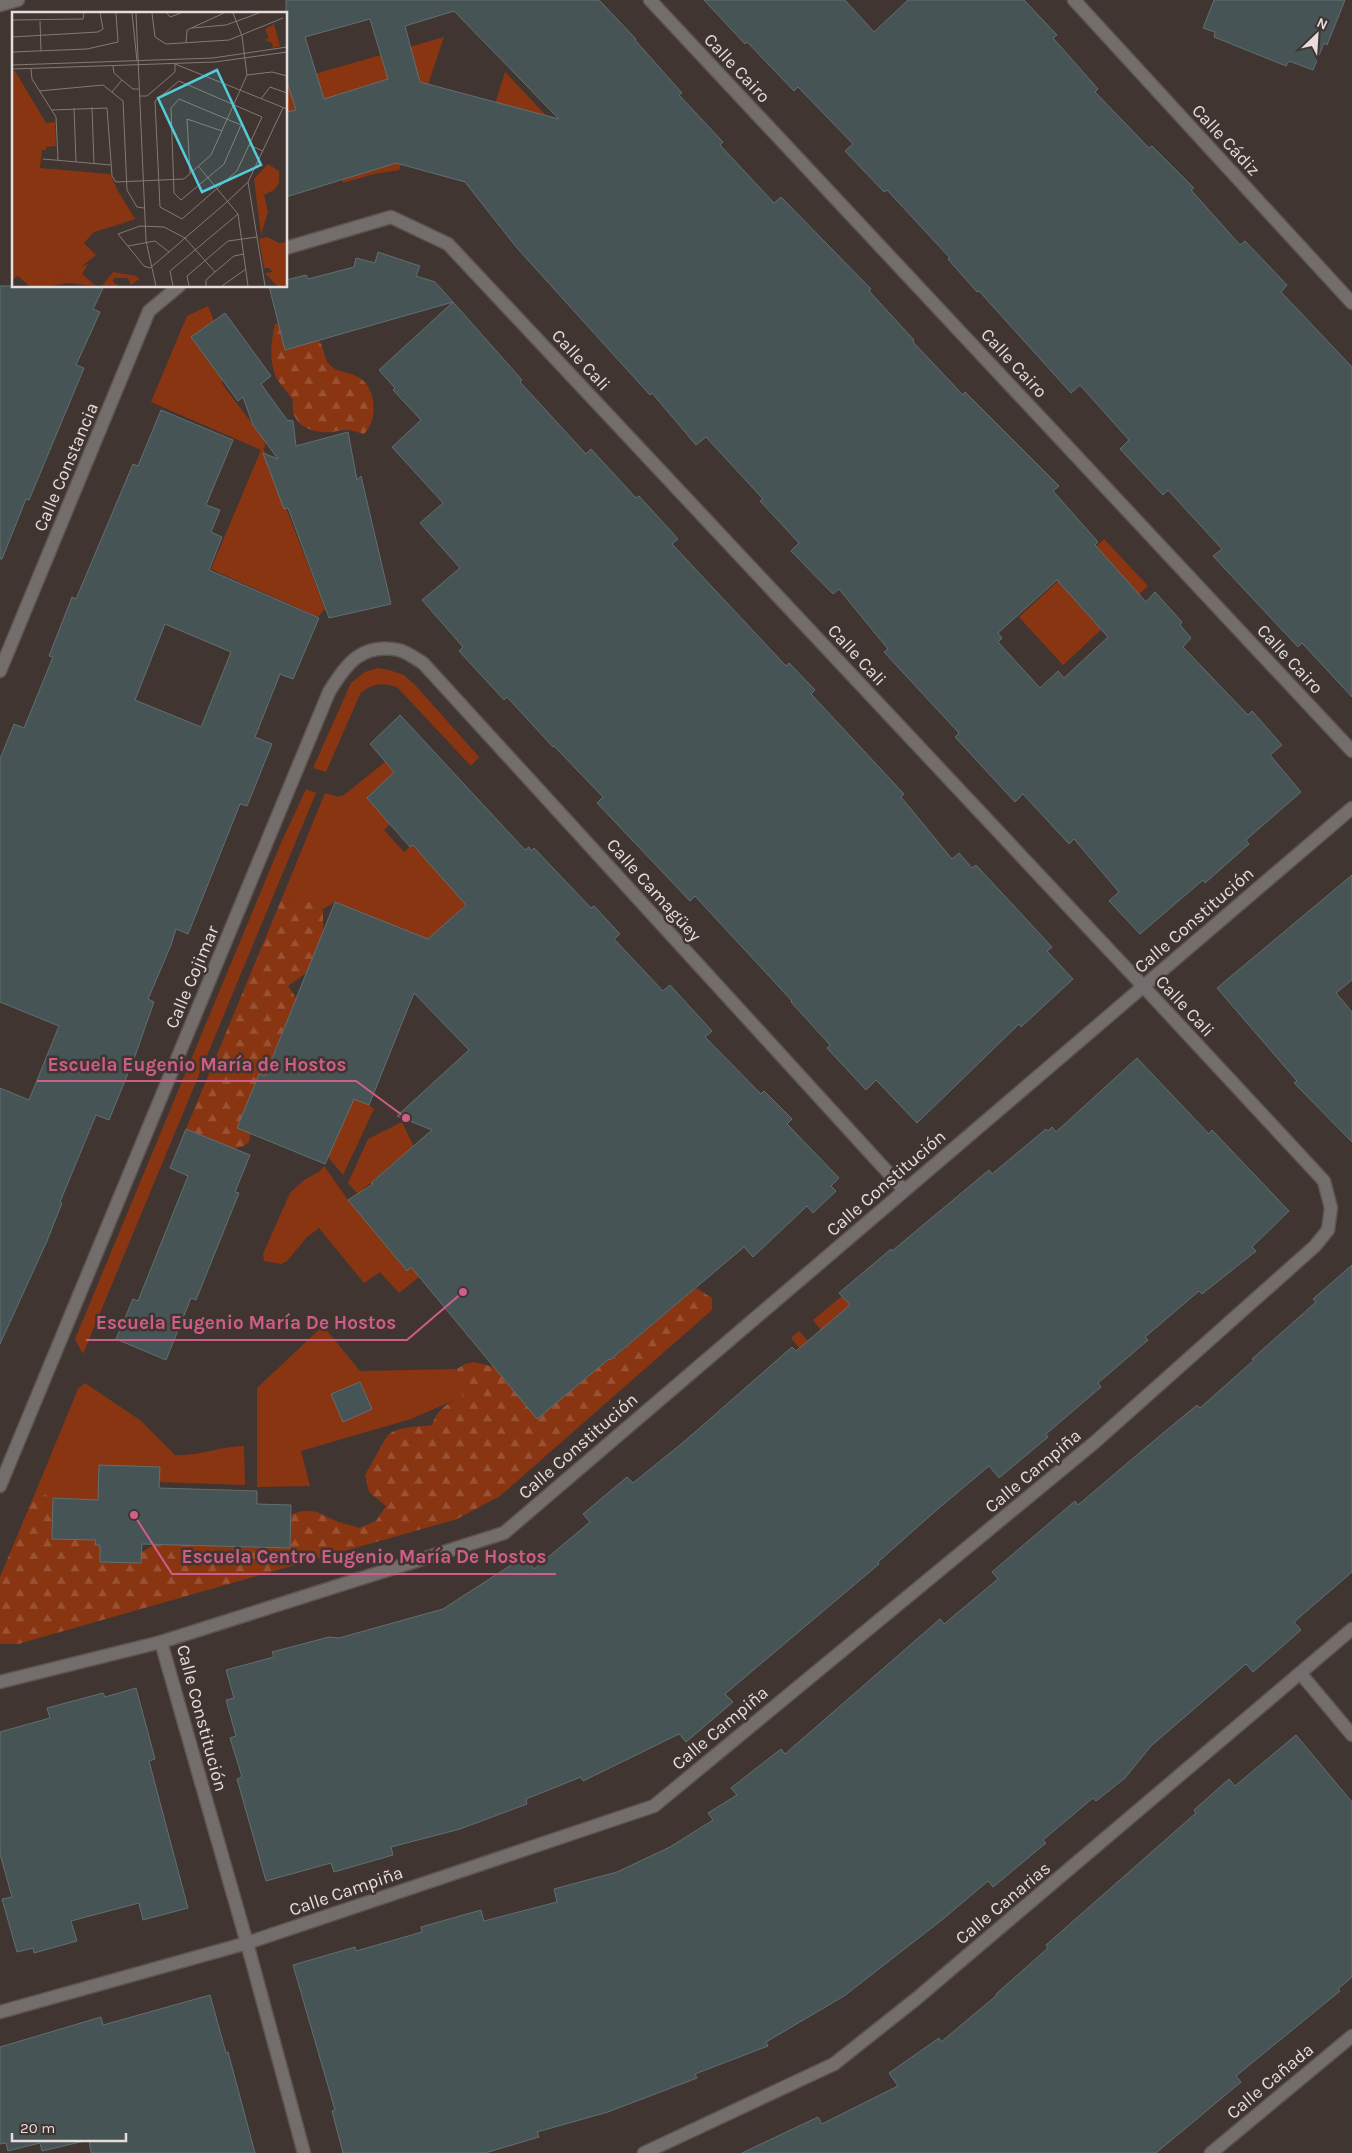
<svg xmlns="http://www.w3.org/2000/svg" width="1352" height="2153" viewBox="0 0 1352 2153" font-family="Karla,sans-serif">
<style>
.grass{fill:#8a3512}
.forest{fill:url(#forest-firs)}
.building{fill:#475456;stroke:#616f71;fill-rule:evenodd}
.lines{fill:none;stroke-linecap:round;stroke-linejoin:round}
.minor-casing{stroke:#5e5350;stroke-width:15}
.minor{stroke:#736e6c;stroke-width:12}
.labels{text-anchor:middle;dominant-baseline:central;stroke-width:5;stroke-linejoin:round;paint-order:stroke}
.street-label{font-size:18px;fill:#e5dedc;stroke:#403531}
.inset-road{fill:none;stroke:#827975;stroke-width:1}
.view{fill:#53cbda;fill-opacity:0.15;stroke:#53cbda;stroke-width:2.5}
.inset-edge{fill:none;stroke:#e5dedc;stroke-width:2.5}
.leader{fill:none;stroke:#ce5d88;stroke-width:2}
.callout-dot{fill:#ce5d88;stroke:#403531;stroke-width:2}
.callout-label{font-size:19px;text-anchor:middle;font-weight:bold;fill:#ce5d88;stroke:#403531;stroke-width:5;stroke-linejoin:round;paint-order:stroke}
</style>
<defs>
<pattern id="forest-firs" width="22" height="20" patternUnits="userSpaceOnUse" patternTransform="scale(1.25)"><rect width="22" height="20" fill="#8a3512"/><path d="M5 1l3.5 6h-7zM16 11l3.5 6h-7z" fill="#9a5234"/></pattern>
</defs>
<rect width="100%" height="100%" fill="#403531"/>
<g class="grass">
<path d="M444,37l-45,133 -25,4 -31,9 -19,-62 -24,-12 -14,3v-30z"/>
<path d="M505,72l50,53 -65,-5z"/>
<path d="M208,306l6,15 9,60 -2,1 38,51 5,-4 1,18 -2,1 62,161 -7,8 -107,-48 50,-119 -110,-48 36,-86z"/>
<path d="M1104,539l44,47 -85,79 -44,-48z"/>
<path d="M378,668l11,2 15,5 12,11 63,71 -8,9 -73,-78c-14,-6 -26,-5 -38,6l-34,78 -13,-4 38,-85 14,-11z"/>
<path d="M385,762l9,10 -27,26 23,26 -6,6 20,22 49,-45 71,44 -73,67 -17,24 -99,-40 -12,7 -12,-7 -29,-4 43,-105 13,4 6,-2z"/>
<path d="M306,789l10,4 -233,561 -8,-15 206,-496z"/>
<path d="M281,1070l88,35 5,4 -31,66 -15,-18z"/>
<path d="M402,1122l28,59 21,53 -59,-70 -34,30 -10,-11 20,-44z"/>
<path d="M324,1166l24,34 58,70 10,-7 8,10 -25,20 -19,-21 -16,11 -45,-55 -12,9 -20,24 -6,3 -17,-3 -1,-7 27,-61 14,-13 15,-8z"/>
<path d="M842,1296l66,79 -42,54 -75,-91 8,-7 9,10 -4,4 46,55 -8,-88 -21,18 -8,-10z"/>
<path d="M323,1326l37,45 97,-2 7,27 -53,23 -110,32 9,35 -53,1v-99z"/>
<path d="M85,1383l55,37 35,35c26,1 45,-9 69,-9l1,39 -86,-3 -61,18 -45,-2 -17,-7 42,-102z"/>
</g>
<g class="forest">
<path d="M279,323c9,4 32,10 39,17 8,8 4,19 14,27 6,5 19,5 28,11 17,12 18,43 4,56 -7,-2 -13,-4 -19,-4 -5,0 -8,1 -12,2 -22,2 -44,-7 -40,-32 -5,-8 -13,-15 -17,-23 -7,-15 -5,-37 -1,-53z"/>
<path d="M282,898l29,4 12,7v22l-16,41 -19,14 8,12 -27,67 2,14 -12,-5 -10,68 -5,4 -10,3 -48,-20z"/>
<path d="M696,1288l16,10v12l-212,186 -43,23 -439,125h-18v-67l36,-86 17,7 -1,41 44,1v5h4v17l41,1 1,-11 13,-8 135,4 1,-33c20,-9 27,-2 45,6 8,3 16,4 23,7l17,-7 10,-15 -17,-14 -4,-17c5,-7 20,-38 24,-41 11,-8 30,-7 43,-9 6,-17 16,-22 31,-29l-6,-27 8,-5 9,-2 20,5 43,52 47,-39 2,-49 25,29z"/>
</g>
<g class="building">
<path d="M286,0h313l37,39 -1,1 47,53 -3,2 44,47 -3,3 54,58 7,-6 90,92 -2,2 45,49 -1,2 50,53 2,-3 94,94 -6,5 45,51 -3,3 51,57 9,-10 27,30 -2,3 11,13 -8,9 65,68 4,-4 30,34 -12,10 31,37 -55,48 3,4 -44,39 -2,-3 -63,54 -31,-33 10,-9 -45,-53 -5,5 -46,-50 -8,8 -60,-65 4,-4 -75,-81 4,-3 -49,-60 -6,5 -42,-43 8,-8 -39,-42 3,-2 -57,-62 -10,8 -44,-52 -2,2 -133,-147 -52,-66 -69,-19 -110,34v-85l10,-2 -10,-31zM454,11l105,108 -139,-37 -15,-56zM370,19l18,60 -64,20 -19,-62zM1057,580l51,57 -44,41 -6,-7 -18,17 -42,-46 4,-4 -4,-5z"/>
<path d="M704,0h141l29,32 34,-32h116l33,35 -4,3 45,51 -3,3 54,56 3,-2 42,42 -3,2 49,55 5,-4 42,44 -6,7 71,75v330l-50,-54 -4,4 -85,-91 9,-7 -54,-59 -5,5 -43,-46 9,-9 -49,-55 -9,8 -92,-102 -2,1 -29,-33 2,-1 -63,-68 -3,2 -39,-41 8,-7 -55,-57 -4,4 -47,-49 -2,2z"/>
<path d="M1214,0h131l-18,45 -3,-2 -11,27 -24,-9 -3,5 -72,-29 1,-5 -12,-4z"/>
<path d="M378,252l42,14 -4,10 19,6 18,20 -168,48 -16,-64h17v-6l20,-5 2,4 46,-12 2,-9 19,5z"/>
<path d="M0,286h104l-11,23 7,3 -24,53 8,3 -55,132 -3,-1 -24,60h-2z"/>
<path d="M453,302l69,78 -2,2 66,72 5,-5 45,49 3,-2 39,43 -6,5 114,122 3,-3 26,27 -4,4 93,100 -3,3 51,62 7,-6 13,15 4,-3 76,82 -5,4 26,28 -52,48 -2,-3 -102,99 -41,-43 -10,10 -39,-42 3,-3 -39,-43 1,-1 -97,-105 -5,5 -93,-98 6,-6 -49,-51 -1,1 -46,-50 -3,3 -45,-49 4,-4 -41,-47 38,-32 -40,-45 23,-20 -51,-56 29,-27 -28,-30 2,-2 -16,-18z"/>
<path d="M225,313l46,63 -10,8 26,36 6,1 3,25 52,-14 9,48 4,-4 30,128 -62,14 -41,-110 -4,1 -21,-56 15,6 -25,-34 -10,-28 -5,4 -47,-64z"/>
<path d="M161,410l72,30 -27,65 14,5 -9,22 11,5 -13,33 110,48 -26,61 -13,-5 -25,63 17,7 -25,62 -7,-2 -52,130 -12,-5 -5,16 -23,54 6,3 -19,54 -26,64 -13,-5 -36,87 2,1 -15,38 -47,103v-256l29,12 30,-74 -59,-24v-243l14,-35 10,4 29,-71 -4,-1 23,-59 4,2 57,-135 5,2zM165,624l66,28 -30,75 -66,-27z"/>
<path d="M400,715l125,135 4,-3 2,4 3,-3 57,60 3,-2 26,28 -6,5 49,52 7,-6 42,46 -7,6 56,57 3,-3 28,28 -5,5 52,54 -8,8 5,5 -23,22 -6,-7 -54,51 -9,-10 -134,113 -1,-1 -72,60 -126,-152 -4,4 -59,-71 25,-16 -2,-1 61,-53 -35,-14 72,-66 -55,-57 -45,112 -15,-6 -29,65 -88,-36 22,-54 6,2 70,-174 93,37 38,-34 -53,-60 -3,2 -43,-49 27,-26 -24,-28z"/>
<path d="M1352,875v105l-16,13 16,19v130l-58,-59 3,-2 -80,-93z"/>
<path d="M1137,1058l72,76 3,-4 77,81 -37,36 4,4 -54,43 -3,-3 -54,46 3,3 -50,43 3,4 -55,47 2,3 -49,41 -10,-12 -57,48 -54,48 1,2 -154,130 8,8 -47,40 -7,-8 -96,47 -2,-4 -55,22 1,5 -67,25 -69,18 2,8 -59,17 -3,-9 -65,18 -29,-102 5,-2 -12,-39 6,-2 -10,-36 8,-2 -8,-28 48,-13 -2,-5 57,-15 10,1 104,-29 82,-53 9,13 56,-47 -7,-8 44,-37 6,6 53,-43 106,-93 4,4 54,-46 -11,-12 52,-44 1,2 97,-81 3,4 54,-45 2,2 4,-4 4,5z"/>
<path d="M186,1129l64,26 -15,37 4,1 -43,107 -5,-2 -25,62 -50,-21 17,-40 5,2 50,-125 -18,-8z"/>
<path d="M1352,1265v307l-58,50 7,8 -48,42 -7,-8 -95,82 -26,32 -29,23 -3,-3 -50,42 3,3 -53,44 -5,-6 -45,38 -99,77 -78,46 2,4 -73,28 2,4 -89,34 -71,20 2,5 -54,16h-142l-11,-42 3,-1 -42,-145 62,-18 1,4 66,-19 -1,-5 60,-17 3,11 73,-19 -3,-13 63,-17 53,-25 43,-27 -5,-7 29,-18 -6,-7 50,-39 4,5 155,-135 4,5 54,-45 -6,-7 83,-71 3,4 66,-56 53,-44 3,3 54,-48 -2,-1 64,-57 -3,-3z"/>
<path d="M360,1382l12,27 -29,13 -12,-28z"/>
<path d="M99,1465l61,2 -1,21 98,3v13l34,1 -1,43 -148,-4 -1,19 -41,-1v-17h-5l1,-5 -44,-1 1,-41 45,2z"/>
<path d="M136,1688l19,71 -6,2 39,147 -45,12 -4,-17 -68,18 6,20 -43,12 -1,-5 -16,4 -15,-53 10,-2 -12,-43v-122l50,-14 -3,-10 56,-15 2,4z"/>
<path d="M1296,1735l56,67v175l-14,12 2,2 -104,85 5,6 -85,71h-414l76,-36 4,7 76,-38 -9,-13 50,-35 2,4 56,-47 -1,-1 52,-46 -2,-3 150,-132 -2,-3 35,-31 6,7z"/>
<path d="M210,1995l16,58 2,-1 27,101h-164l-2,-13 -47,11 -2,-8 -32,8 -2,-8 -6,1v-97l101,-30 2,8z"/>
</g>
<g class="lines">
<defs>
<g id="minor">
<path d="M650,0l702,751"/>
<path d="M1074,0l278,303"/>
<path d="M0,5l18,-5"/>
<path d="M0,671l149,-360 30,-25"/>
<path d="M0,1486l329,-794c17,-28 33,-50 70,-42 8,2 17,9 24,13l481,527"/>
<path d="M161,1642l86,301 57,210"/>
<path d="M1301,1674l51,61"/>
<path d="M0,1682l161,-40 343,-109 848,-725"/>
<path d="M0,2012l247,-69 407,-137 441,-364 220,-196 13,-16 3,-22 -7,-27 -181,-195 -695,-742 -57,-27 -105,31"/>
<path d="M644,2153l190,-89 82,-65 436,-370"/>
<path d="M1211,2153l141,-117"/>
</g>
</defs>
<use href="#minor" class="minor-casing"/>
<use href="#minor" class="minor"/>
</g>
<g class="labels">
<g class="street-label">
<text transform="translate(737 68) rotate(47)">Calle Cairo</text>
<text transform="translate(1226 140) rotate(47)">Calle Cádiz</text>
<text transform="translate(581 360) rotate(47)">Calle Cali</text>
<text transform="translate(1014 363) rotate(47)">Calle Cairo</text>
<text transform="translate(66 467) rotate(-67)">Calle Constancia</text>
<text transform="translate(857 655) rotate(47)">Calle Cali</text>
<text transform="translate(1290 659) rotate(47)">Calle Cairo</text>
<text transform="translate(654 890) rotate(48)">Calle Camagüey</text>
<text transform="translate(1194 920) rotate(-41)">Calle Constitución</text>
<text transform="translate(192 977) rotate(-67)">Calle Cojimar</text>
<text transform="translate(1185 1006) rotate(47)">Calle Cali</text>
<text transform="translate(886 1183) rotate(-41)">Calle Constitución</text>
<text transform="translate(578 1446) rotate(-41)">Calle Constitución</text>
<text transform="translate(1033 1471) rotate(-40)">Calle Campiña</text>
<text transform="translate(202 1718) rotate(75)">Calle Constitución</text>
<text transform="translate(720 1728) rotate(-40)">Calle Campiña</text>
<text transform="translate(346 1891) rotate(-19)">Calle Campiña</text>
<text transform="translate(1003 1903) rotate(-40)">Calle Canarias</text>
<text transform="translate(1270 2081) rotate(-40)">Calle Cañada</text>
</g>
</g>
<g transform="translate(12 12)">
<rect width="275" height="275" fill="#403531"/>
<path d="M262,12l6,22 -7,2 -1,-5 -7,-3 4,-2 -4,-9zM106,179l17,28 -21,7 -13,-28zM76,252l-6,10 14,12 -28,-3 -16,3 8,-9 7,1 10,-10z" fill="#8a3512"/>
<path d="M0,59h3l31,52v27h-4l-2,18 70,6 8,17 -16,7 12,28 -20,6 -10,11 12,12 -29,23 -7,-1 -8,9h-23l-11,-10 -6,4zM256,152l11,7v12l-5,7 -10,5 4,17 -7,23 -7,-56zM255,225l12,6 8,-1v44h-10l-12,-13 8,-1 -4,-4h-5l-5,-29zM101,260l23,4 3,3 -8,6 -3,-7h-14l-1,4 6,4h-17z" fill="#8a3512"/>
<path d="M43,110l1,24 -10,1v-24zM62,161l16,54 -14,18 11,9 -31,17 -10,14 -25,-15 -9,10v-105l44,2z" fill="#8a3512"/>
<path class="inset-road" d="M120,1l5,48M124,1l10,228 10,45M140,1l3,24 11,7 63,-4 54,-22M155,1l3,4 11,-4M0,8l71,-1 1,-6M28,9l1,30M180,16l34,-3 33,-12M0,25l86,-5 5,-3 -3,-16M174,31l1,-13 37,-17M0,40l75,-3 31,-7 -2,-29M0,53l201,-7 74,-11M101,54l1,7 8,7 11,9h6M0,57l203,-7 72,-10M19,57l1,10 24,38 2,43M235,63l25,-3 15,4M167,69l83,36 -25,54 -55,48 -22,-12 -5,-106zM27,79l64,-6 20,16 4,89 10,17 7,1M100,80l10,-12M128,84h7l28,-24v-8l112,45M167,87l62,26 -17,39 -43,36 -7,-7 -3,-85zM249,87l9,-12 17,6M80,95l2,57M62,96l2,54M40,98l55,-2 5,68 4,6 68,-3 27,-24 36,-80 -5,-39 -9,-23M237,133l14,6M31,147l68,6M187,155l39,47 10,72M178,161l-3,-54 35,12M236,170l17,104M116,234l27,-5 14,11M203,260l-30,-34 -21,-11 -24,-1 -22,8 26,32 6,2 19,-16 16,-14 43,-37 20,-19 35,-74M161,274l-3,-15 68,-57M177,274l-2,-10 41,-35 29,-4M194,274v-6l9,-8 19,-16 10,-2M210,274l24,-17"/>
<path class="view" d="M205,58l44,95 -59,27 -44,-94z"/>
<rect width="275" height="275" class="inset-edge"/>
</g>
<path class="leader" d="M406 1118L356 1081H37M463 1292L407 1340H86M134 1515L172 1574H556"/>
<g class="callout-dot">
<circle cx="406" cy="1118" r="5"/>
<circle cx="463" cy="1292" r="5"/>
<circle cx="134" cy="1515" r="5"/>
</g>
<g class="callout-label">
<text x="197" y="1071">Escuela Eugenio María de Hostos</text>
<text x="246" y="1329">Escuela Eugenio María De Hostos</text>
<text x="364" y="1563">Escuela Centro Eugenio María De Hostos</text>
</g>
<g transform="translate(1317 35) rotate(25)" stroke="#403531" stroke-width="4" paint-order="stroke">
<path d="M0-4L9 19L0 12L-9 19Z" fill="#e5dedc"/>
<text y="-8" font-size="14" font-weight="bold" text-anchor="middle" fill="#e5dedc">N</text>
</g>
<path d="M12 2133v8h114v-8" fill="none" stroke="#e5dedc" stroke-width="2.5"/>
<text x="20" y="2133" font-size="15" fill="#e5dedc" stroke="#403531" stroke-width="4" paint-order="stroke">20 m</text>
</svg>
